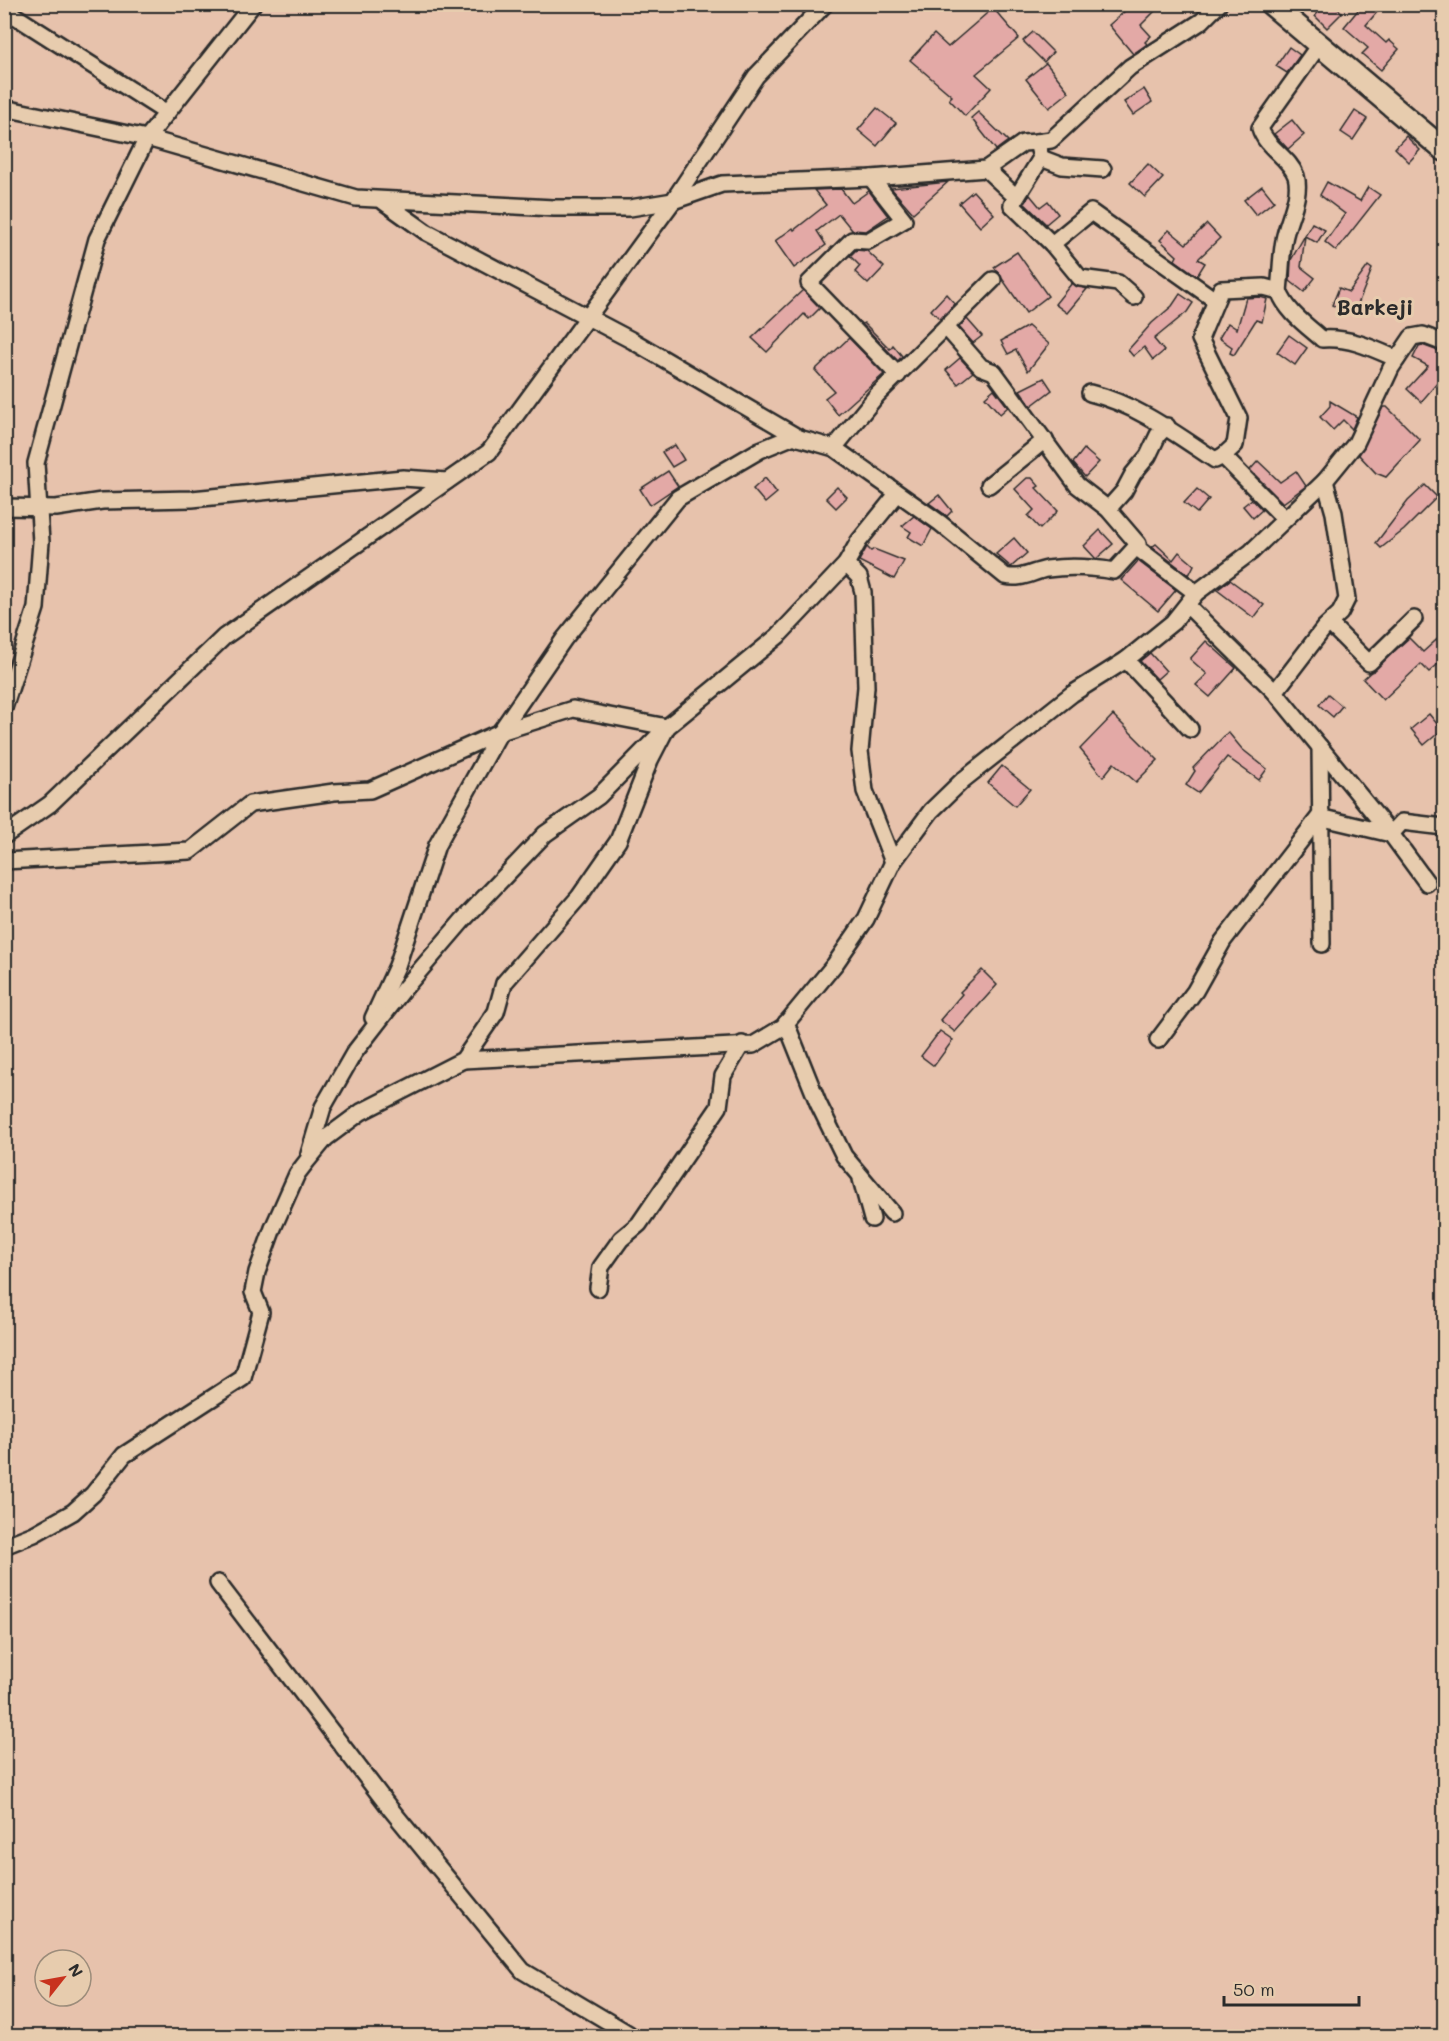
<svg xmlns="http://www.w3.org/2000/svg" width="1449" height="2041" viewBox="0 0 1449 2041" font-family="Mali,sans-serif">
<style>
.building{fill:#e3a9a6;stroke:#2b2b2b;stroke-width:1.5}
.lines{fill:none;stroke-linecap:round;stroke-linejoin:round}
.street-casing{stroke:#2b2b2b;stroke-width:20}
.secondary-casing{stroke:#2b2b2b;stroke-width:26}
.street{stroke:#e7ccae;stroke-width:15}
.secondary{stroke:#e7ccae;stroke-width:21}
.labels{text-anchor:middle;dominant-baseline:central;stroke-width:6;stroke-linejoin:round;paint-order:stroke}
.quarter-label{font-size:21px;font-weight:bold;fill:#2b2b2b;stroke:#e7ccae}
</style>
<rect width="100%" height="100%" fill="#e7c2ac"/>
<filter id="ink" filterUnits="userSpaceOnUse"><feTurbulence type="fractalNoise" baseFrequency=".0167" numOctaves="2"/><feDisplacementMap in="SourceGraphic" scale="12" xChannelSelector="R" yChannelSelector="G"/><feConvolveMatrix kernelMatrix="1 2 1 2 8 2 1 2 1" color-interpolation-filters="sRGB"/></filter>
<g filter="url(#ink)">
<g class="building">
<path d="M1133,4h29l-21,21 10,11 -6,6 2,2 -14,10 -24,-29z"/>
<path d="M1326,4h8l8,9 -15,15 -12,-12z"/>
<path d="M1363,4h21l-18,21 20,18 3,-3 10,9 -18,21 -19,-16 6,-6 -24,-21z"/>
<path d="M993,8l26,30 -43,36 15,14 -26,28 -16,-17 3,-3 -42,-36 24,-26 14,13z"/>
<path d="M1033,32l20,20 -9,10 -21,-21z"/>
<path d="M1289,47l11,8 -13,18 -11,-7z"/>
<path d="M1046,63l23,29 -20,16 -23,-29z"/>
<path d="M1144,89l8,13 -19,13 -9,-13z"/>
<path d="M877,108l19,15 -19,23 -19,-16z"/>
<path d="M1355,111l12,8 -14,21 -12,-8z"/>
<path d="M978,112l30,29 -12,9 -25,-32z"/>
<path d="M1292,120l12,15 -16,14 -14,-15z"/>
<path d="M1406,136l14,14 -11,12 -14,-14z"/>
<path d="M1148,164l15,14 -18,19 -15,-14z"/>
<path d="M948,182l-35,31 -22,-25z"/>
<path d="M1327,182l33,19 8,-14 12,8 -44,56 -11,-9 20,-28 -25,-19z"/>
<path d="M1262,186l12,15 -18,14 -12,-15z"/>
<path d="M841,189l11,14 17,-12 19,25 -22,15 -14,-1 -13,-16 -22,17 9,14 -32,23 -19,-27 18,-13 1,2 32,-25 -12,-15z"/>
<path d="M973,191l21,23 -14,13 -21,-24z"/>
<path d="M1030,195l10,12 8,-6 10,13 -12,10 -22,-21z"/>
<path d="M1312,223l13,7 -8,13 -12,-7 -4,31 14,11 -11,14 -14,-11 1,-21z"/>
<path d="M1207,224l13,14 -22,21 7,4 -8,13 -22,-16 2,-4 -17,-16 9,-10 17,14z"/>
<path d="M856,250l11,1 17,16 -16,17 -13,-12 5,-6 -10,-10z"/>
<path d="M1017,252l31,44 -22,17 -32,-46z"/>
<path d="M1368,266l4,3 -18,45 -22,-9 7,-17 10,4z"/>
<path d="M1072,283l15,6 -20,24 -12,-9z"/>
<path d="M803,290l17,18 -11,11 -5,-5 -37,38 -15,-14z"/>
<path d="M946,294l9,10 -15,15 -9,-9z"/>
<path d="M1180,294l13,9 -6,9 -33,27 10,12 -11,9 -9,-13 -11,9 -5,-6 24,-27 20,-17z"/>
<path d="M1260,297l7,2 -5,23 -6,-2 -22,35 -4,-2 2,-6 -13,-9 9,-15 9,6 9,-31z"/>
<path d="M967,319l15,17 -9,7 -14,-16z"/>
<path d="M864,323l26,26 3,-4 9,11 -4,5 -36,-37z"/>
<path d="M1028,326l21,18 -21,27 -12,-21 -8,4 -7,-13z"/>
<path d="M1289,335l18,13 -12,17 -18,-13z"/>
<path d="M849,338l35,36 -46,41 -13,-17 9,-7 -19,-21z"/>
<path d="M1422,345l22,8v22l-23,27 -14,-13 21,-23 -15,-8 6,-12z"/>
<path d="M960,358l13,14 -15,12 -12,-14z"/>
<path d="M1044,378l8,12 -21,16 -11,-16z"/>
<path d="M994,389l14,18 -8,7 -15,-17z"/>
<path d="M1330,401l27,16 -5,12 -9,-9 -10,10 -13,-13 10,-11z"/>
<path d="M1383,407h4l33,33 -34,37 -10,-4 -17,-18z"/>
<path d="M675,445l9,15 -12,7 -10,-15z"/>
<path d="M1084,449l15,13 -14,15 -12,-14z"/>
<path d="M1258,461l22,21 16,-11 10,15 -23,17 -33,-33z"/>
<path d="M668,471l10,15 -28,19 -10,-16z"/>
<path d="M765,478l12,15 -12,10 -12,-14z"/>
<path d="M1027,478h5l7,8 -3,2 22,23 -18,18 -12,-13 6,-6 -19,-21z"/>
<path d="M1425,485l12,12 -33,33 -23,18 -5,-5 32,-42z"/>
<path d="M837,487l10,10 -11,11 -10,-10z"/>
<path d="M1197,489l12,10 -12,14 -13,-10z"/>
<path d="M939,495l13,16 -5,5 -18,-13z"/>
<path d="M1252,499l10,11 -9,8 -10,-12z"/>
<path d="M914,516l18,13 -9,17 -15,-9 3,-5 -9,-6z"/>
<path d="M1100,530l13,14 -17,15 -12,-13z"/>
<path d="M1014,538l13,15 -16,14 -15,-13z"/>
<path d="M1156,544l17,16 6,-8 15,13 -5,10 -37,-28z"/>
<path d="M867,547l4,4 3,-2 30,12 -10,18 -35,-18z"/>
<path d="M1138,561l38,29 -18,21 -37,-31z"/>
<path d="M1230,580l34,25 -10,13 -37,-28z"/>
<path d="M1444,633v26l-15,13 -8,-8 -38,36 -20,-21 46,-41 14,14z"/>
<path d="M1206,641l30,27 -26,29 -14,-12 11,-11 -17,-15z"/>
<path d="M1150,653l16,18 -9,8 -17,-18z"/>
<path d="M1328,694l14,12 -9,11 -14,-12z"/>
<path d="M1429,714l13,16 -18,15 -13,-16z"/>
<path d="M1113,715l45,45 -22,22 -22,-19 -11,14 -23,-28z"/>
<path d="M1228,732l14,17 25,20 -8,11 -32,-23 -29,36 -12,-8 9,-14 -2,-3z"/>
<path d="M1002,766l28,23 -15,17 -27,-23z"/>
<path d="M982,970l15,15 -42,47 -15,-12 22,-26 -2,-2z"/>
<path d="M940,1031l13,9 -19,26 -13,-10z"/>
</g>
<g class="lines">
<defs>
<g id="street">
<path d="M4,9l163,104"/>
<path d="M4,108l143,30 209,60 198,10h76l43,-7 49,-17 149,-6 115,-9 37,-26 14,-1"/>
<path d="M1041,158l21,8 41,3"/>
<path d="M986,169l30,28"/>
<path d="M871,178l33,42 -36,21 -16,-1 -43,43 89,92"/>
<path d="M384,202l42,30 207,109 166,97"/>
<path d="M1052,244l39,-32 124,88"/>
<path d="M1279,291c2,-17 2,-35 5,-51 3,-19 18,-44 12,-64 -7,-19 -30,-28 -36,-48l59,-83"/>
<path d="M1134,297l-16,-14 -38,-5 -28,-34 -40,-39 29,-47 -4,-16 14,-2 79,-73 72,-46 17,-17"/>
<path d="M946,327l35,40 13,5 83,113 31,24 30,35 -2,3 60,46"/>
<path d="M1090,393c46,11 86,41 125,67l8,-4 61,62"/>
<path d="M834,448l43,-53 116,-115"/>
<path d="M1223,456l12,-11 4,-27 -39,-79 21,-50 43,-2 15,4c7,20 27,34 43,48 28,-2 50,9 75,20"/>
<path d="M989,485l56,-45"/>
<path d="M4,507l52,1 46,-7 90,-2 211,-21 44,3"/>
<path d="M1108,509l16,-18 9,-17 15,-18 10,-21 9,-9"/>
<path d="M846,564l13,13 4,15 3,95 -6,64 5,40 28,71"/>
<path d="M1187,605l88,87 116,142 11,-12 42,5"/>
<path d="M1330,624l39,39 45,-44"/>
<path d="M1126,660l64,69"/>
<path d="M1275,692l49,-64 16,-15 7,-14 -13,-86 -9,-32"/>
<path d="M4,708l32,-100 5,-66 -5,-79 61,-224 50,-101 106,-134"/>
<path d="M1320,747l2,197"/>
<path d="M4,836l46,-32 174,-167 265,-185 184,-251 83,-125 69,-72"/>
<path d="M4,861l186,-10 60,-47 84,-12 36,-2 130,-58 73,-23 94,18 -68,69 -54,38 -82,86 -60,70 -49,63 -31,54 -14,47"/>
<path d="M373,1018l24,-52 40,-121 63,-113 64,-93 114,-141 82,-48 34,-14 5,2 35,10 106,75 65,53c17,4 26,-4 42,-7 23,-3 44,-2 67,2l22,-24"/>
<path d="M786,1023l32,80 26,53 48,57"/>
<path d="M1158,1040l37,-49 28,-50 96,-124 72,17 36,49"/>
<path d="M463,1060l290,-15 30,-18 52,-63 31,-45 27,-57 38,-51 32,-31 109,-86 54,-34 47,-38 23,-29 55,-41 74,-71 31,-38 35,-75 21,-31 11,-2 21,8"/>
<path d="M861,1179l11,40"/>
<path d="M598,1288l3,-21 20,-28 18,-15 80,-117 4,-31 19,-32"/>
<path d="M4,1546l30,-12 39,-22 20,-18 31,-39 119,-77 18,-66 -8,-20 4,-20 16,-44 24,-54 10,-13 19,-23 35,-26 102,-52 33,-48 8,-29 75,-86 39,-56 32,-81 17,-33 111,-91 68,-72 13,-23 38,-47"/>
<path d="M218,1583l171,224 134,164 106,63"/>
</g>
<path id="secondary" d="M1271,4l173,146"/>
</defs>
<use href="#street" class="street-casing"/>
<use href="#secondary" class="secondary-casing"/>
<use href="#street" class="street"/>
<use href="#secondary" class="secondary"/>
</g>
</g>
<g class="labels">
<g class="quarter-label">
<text x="1375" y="306">Barkeji</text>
</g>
</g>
<rect width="1449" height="2041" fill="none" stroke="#e7ccae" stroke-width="24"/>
<rect x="12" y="12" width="1425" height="2017" fill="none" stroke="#2b2b2b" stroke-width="2" filter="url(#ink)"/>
<g transform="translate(63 1978) rotate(59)"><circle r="28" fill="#e7ccae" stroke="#9c8c7a" stroke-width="1.5"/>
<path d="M0-4.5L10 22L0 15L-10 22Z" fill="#c8321e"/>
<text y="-9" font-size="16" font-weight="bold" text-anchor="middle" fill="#2b2b2b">N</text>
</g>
<path d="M1224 1996v9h135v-9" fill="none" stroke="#2b2b2b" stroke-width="3"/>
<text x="1233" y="1996" font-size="18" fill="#2b2b2b" stroke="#e7ccae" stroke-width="4.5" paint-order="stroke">50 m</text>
</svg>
